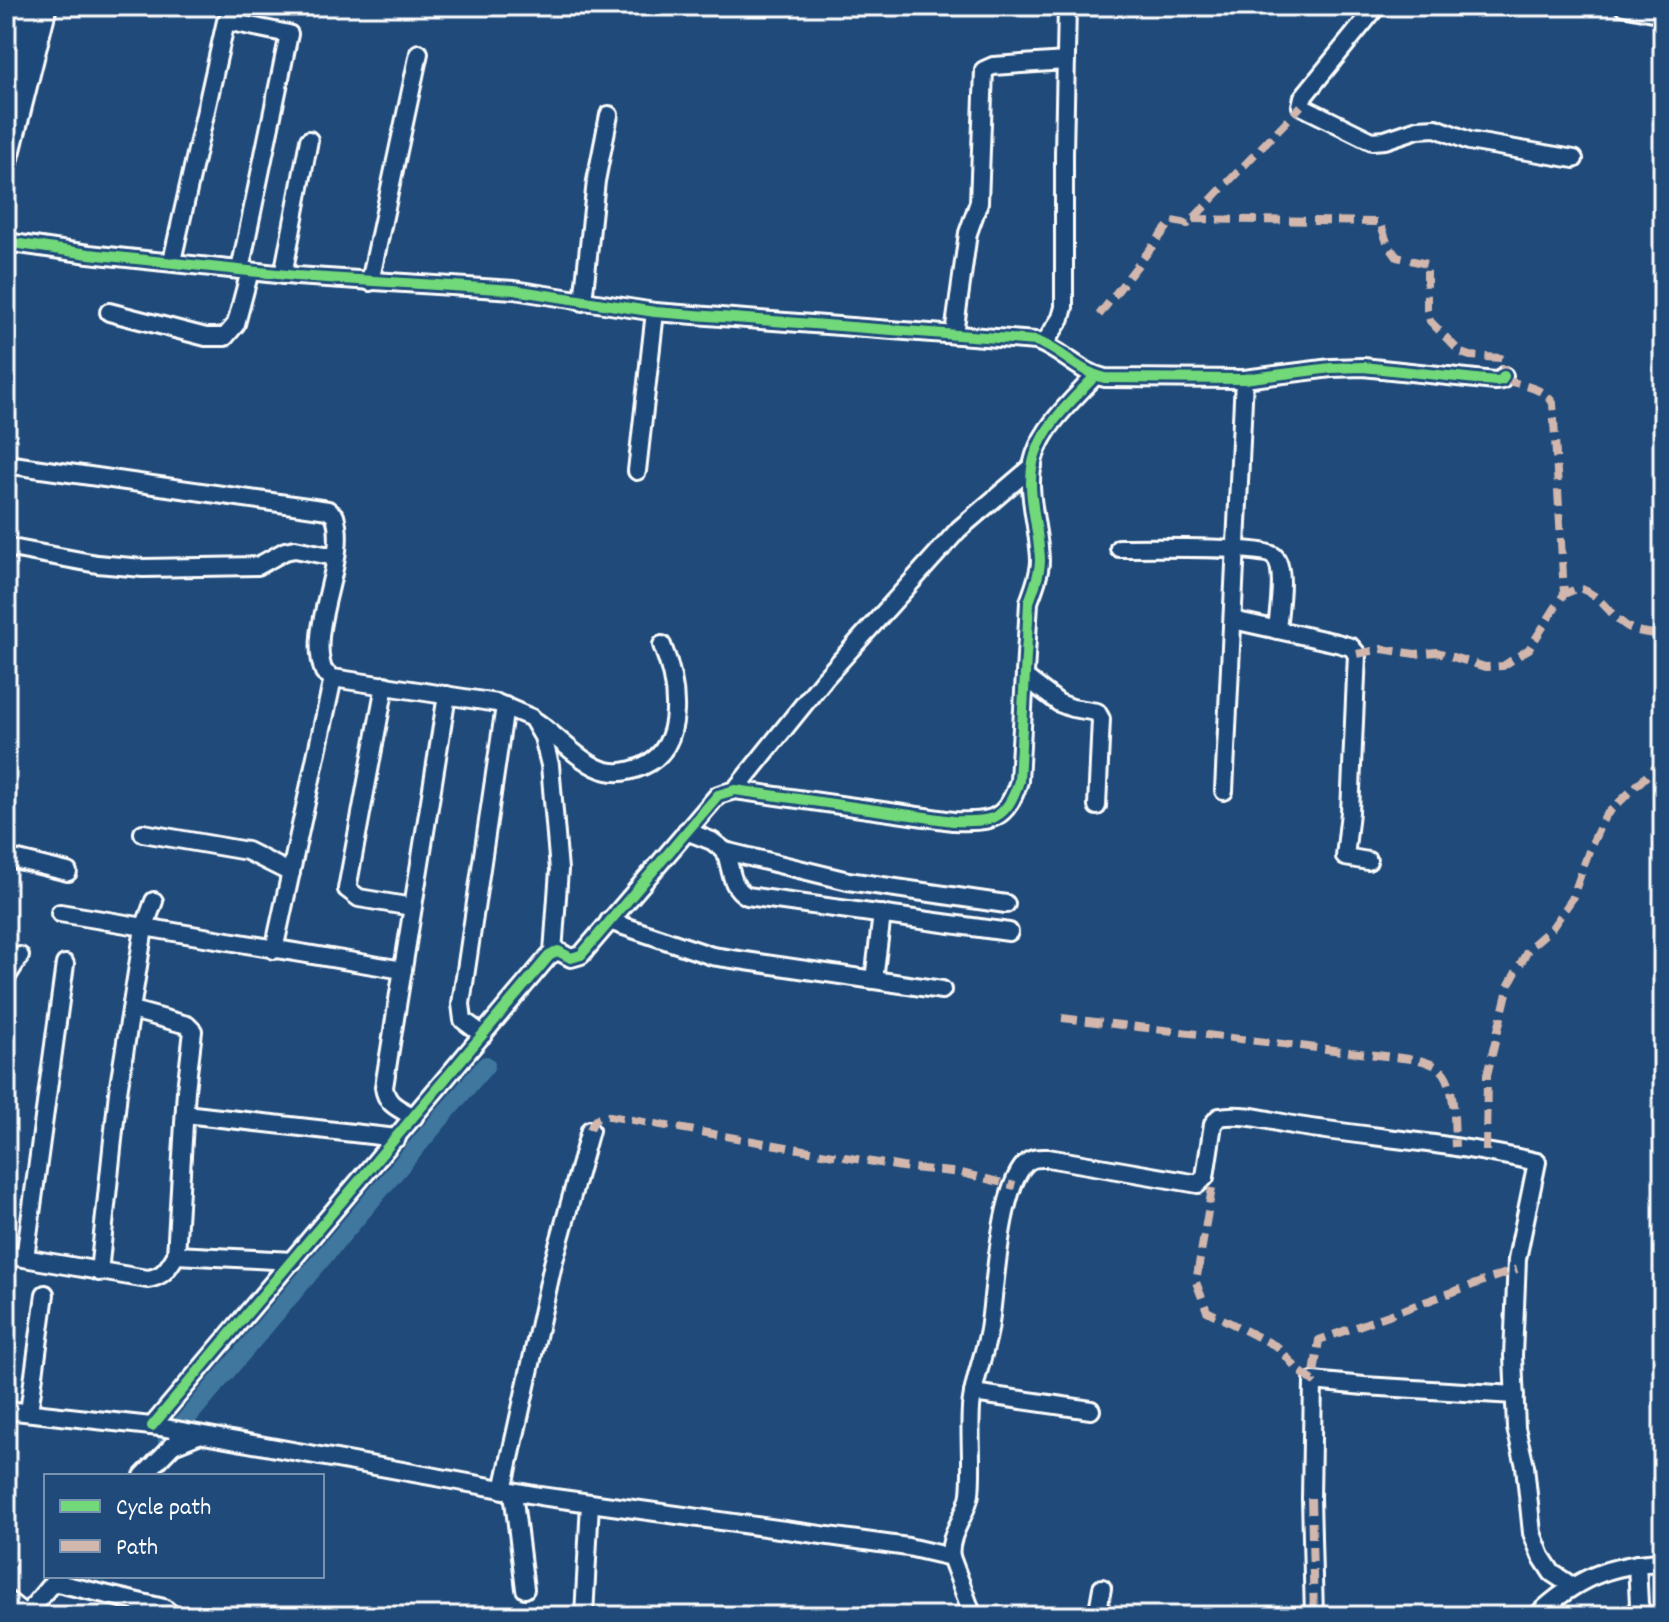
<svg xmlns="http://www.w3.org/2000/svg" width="1669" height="1622" viewBox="0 0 1669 1622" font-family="Dekko,sans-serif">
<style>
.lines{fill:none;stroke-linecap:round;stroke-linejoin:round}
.canal{stroke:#41779e;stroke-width:18}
.minor-casing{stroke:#fff;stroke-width:22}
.highway-casing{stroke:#fff;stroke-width:30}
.minor{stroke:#1f4a7a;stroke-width:16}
.highway{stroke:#1f4a7a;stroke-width:24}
.quiet{stroke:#d1b7ad;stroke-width:8;stroke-dasharray:16 8;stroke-linecap:butt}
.cycleway-casing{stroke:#1f4a7a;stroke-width:15}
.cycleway{stroke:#71d979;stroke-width:10}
</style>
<rect width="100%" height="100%" fill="#1f4a7a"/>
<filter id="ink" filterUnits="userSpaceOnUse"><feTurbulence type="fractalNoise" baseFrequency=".0125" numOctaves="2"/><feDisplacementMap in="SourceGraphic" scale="16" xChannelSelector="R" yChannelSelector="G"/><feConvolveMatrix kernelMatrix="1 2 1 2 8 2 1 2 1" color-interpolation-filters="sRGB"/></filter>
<g filter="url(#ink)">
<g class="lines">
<path class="canal" d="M167,1442l319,-377"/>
<defs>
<g id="minor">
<path d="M1377,6l-74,91 -2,9 71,35 13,-1 33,-11 18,-1 33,13 105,18"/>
<path d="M1623,6l40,8"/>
<path d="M6,174l42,-168"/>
<path d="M6,242l83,12 207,22 218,14 141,22 381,29c25,8 42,31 69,37l139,1 87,-11 32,-1 132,14 7,-1 2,-4"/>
<path d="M172,261l54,-240 63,13 -49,236"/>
<path d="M283,275l26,-135"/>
<path d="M370,282l49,-229"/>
<path d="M583,302l13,-121 13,-66"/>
<path d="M109,312l97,25h19l11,-13 14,-53"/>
<path d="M954,334l14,-101 11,-31 5,-132 9,-4 73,-5"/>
<path d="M1044,344l17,-26 3,-11v-153l3,-148"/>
<path d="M6,464l322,46 7,6c14,46 -29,112 -11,156l9,6 164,25 35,15 11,19 7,28 9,105 -6,82"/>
<path d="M637,471l18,-159"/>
<path d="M6,547l91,17 46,4 115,-2 27,-15 10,-2 40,8"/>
<path d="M1119,548c22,0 145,-2 155,8 13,13 4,57 3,74"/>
<path d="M1233,620l104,23 14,4 6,7 -7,158 -5,45 23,4"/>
<path d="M1025,677l34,26 13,5 25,4 4,7 -4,87"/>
<path d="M385,685l-38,204 12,9 53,9"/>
<path d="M537,722c19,13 48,45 70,49 13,3 25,0 36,-5 45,-20 34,-85 19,-121"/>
<path d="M735,790l90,-112 134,-149 74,-63"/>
<path d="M1224,791l20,-412"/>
<path d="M686,831l26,10 13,10c7,17 4,35 22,45l262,36"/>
<path d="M143,833l104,18 44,22"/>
<path d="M725,851l123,30 158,23"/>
<path d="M6,857l62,15"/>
<path d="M60,913l343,57"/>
<path d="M609,921l103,35 230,34"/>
<path d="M274,950l59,-272"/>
<path d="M6,978l14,-22"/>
<path d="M874,980l8,-66"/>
<path d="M483,1035l-20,-15 -2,-16 44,-298"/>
<path d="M185,1114l212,24"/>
<path d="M414,1117c-14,-8 -28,-12 -30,-30l63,-392"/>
<path d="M6,1255l141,24c16,-2 21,-10 29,-24l10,-165 7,-59 -6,-6 -55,-15"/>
<path d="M176,1255l117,6"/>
<path d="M25,1258l40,-294"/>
<path d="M99,1272l19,-180 26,-164 10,-27"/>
<path d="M973,1393l118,17"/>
<path d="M6,1410l154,17 380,69 368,51 43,10 22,59"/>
<path d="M29,1412l16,-118"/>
<path d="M152,1426l397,-470 9,-5 13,7 10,-3 137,-160 17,-5 218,31c39,1 53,0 66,-40l10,-179c5,-14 11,-28 11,-42 -1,-35 -16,-71 -5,-105 10,-31 39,-56 60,-79"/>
<path d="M143,1476l30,-31 25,-10"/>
<path d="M503,1490l50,-226 37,-134"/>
<path d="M513,1492l12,97"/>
<path d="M951,1557c-4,-21 16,-42 19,-63 3,-29 -1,-57 1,-86 2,-27 13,-51 18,-78 6,-37 10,-139 36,-166 7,-7 15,-6 23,-6l150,26 7,-7 8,-53 6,-7c25,-5 54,5 79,9 80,12 160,18 239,36l-20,97 -4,97 3,72 9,38 7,67 9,23 11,17 20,13"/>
<path d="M1637,1564l2,40 4,12"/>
<path d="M53,1582l111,26 10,8"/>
<path d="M6,1599l20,16"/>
<path d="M25,1616l33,-40"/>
<path d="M584,1616l6,-113"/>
<path d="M1097,1616l5,-28"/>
<path d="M1314,1616l-3,-118 2,-117 51,5 151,9"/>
<path d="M1536,1616c39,-37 73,-52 127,-54"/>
</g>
<g id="highway">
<path d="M6,10l1,-4"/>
<path d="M6,105l24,-99"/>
</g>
</defs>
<use href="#minor" class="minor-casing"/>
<use href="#highway" class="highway-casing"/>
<use href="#minor" class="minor"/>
<use href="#highway" class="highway"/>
<g class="quiet">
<path d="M1193,219l187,3 8,23 9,12 30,7v46l3,11 31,32 9,3 31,2 3,4v14"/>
<path d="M1099,315l73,-94 16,3 113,-118"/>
<path d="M1503,379c18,7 39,7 50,24l11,191"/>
<path d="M1357,654l25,-5 33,5 22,-2 48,15 18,-1 26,-17 35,-55 15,-6c21,6 29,25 46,37 11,8 25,8 38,10"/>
<path d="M1062,1018l357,42c7,2 18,5 23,11 14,14 12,57 13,76"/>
<path d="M590,1130c4,-12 7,-14 20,-14l292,51 60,6 53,13"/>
<path d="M1486,1151l1,-76 22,-90 20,-37 23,-20 20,-29 18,-51 15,-32 58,-56"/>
<path d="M1212,1188l-16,94 11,29 71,36 20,23 15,11 6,-41 198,-71"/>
<path d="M1311,1498l3,118"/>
</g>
<defs>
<g id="cycleway">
<path d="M6,242l83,12 207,22 218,14 141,22 381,29c25,8 42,31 69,37l139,1 87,-11 32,-1 132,14 7,-1 2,-4"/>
<path d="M152,1426l397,-470 9,-5 13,7 10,-3 137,-160 17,-5 218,31c39,1 53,0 66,-40l10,-179c5,-14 11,-28 11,-42 -1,-35 -16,-71 -5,-105 10,-31 39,-56 60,-79"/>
</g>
</defs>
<use href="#cycleway" class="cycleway-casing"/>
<use href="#cycleway" class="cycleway"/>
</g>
</g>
<rect width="1669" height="1622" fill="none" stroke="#1f4a7a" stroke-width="32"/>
<rect x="16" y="16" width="1637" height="1590" fill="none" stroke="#fff" stroke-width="3" filter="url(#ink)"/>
<rect x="44" y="1474" width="280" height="104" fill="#1f4a7a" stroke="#7992af" stroke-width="2"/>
<rect x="60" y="1500" width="40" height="12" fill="#71d979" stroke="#7992af" stroke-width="2"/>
<text x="116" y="1514" font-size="24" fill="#ffffff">Cycle path</text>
<rect x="60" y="1540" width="40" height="12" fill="#d1b7ad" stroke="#7992af" stroke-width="2"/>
<text x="116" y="1554" font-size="24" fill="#ffffff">Path</text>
</svg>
